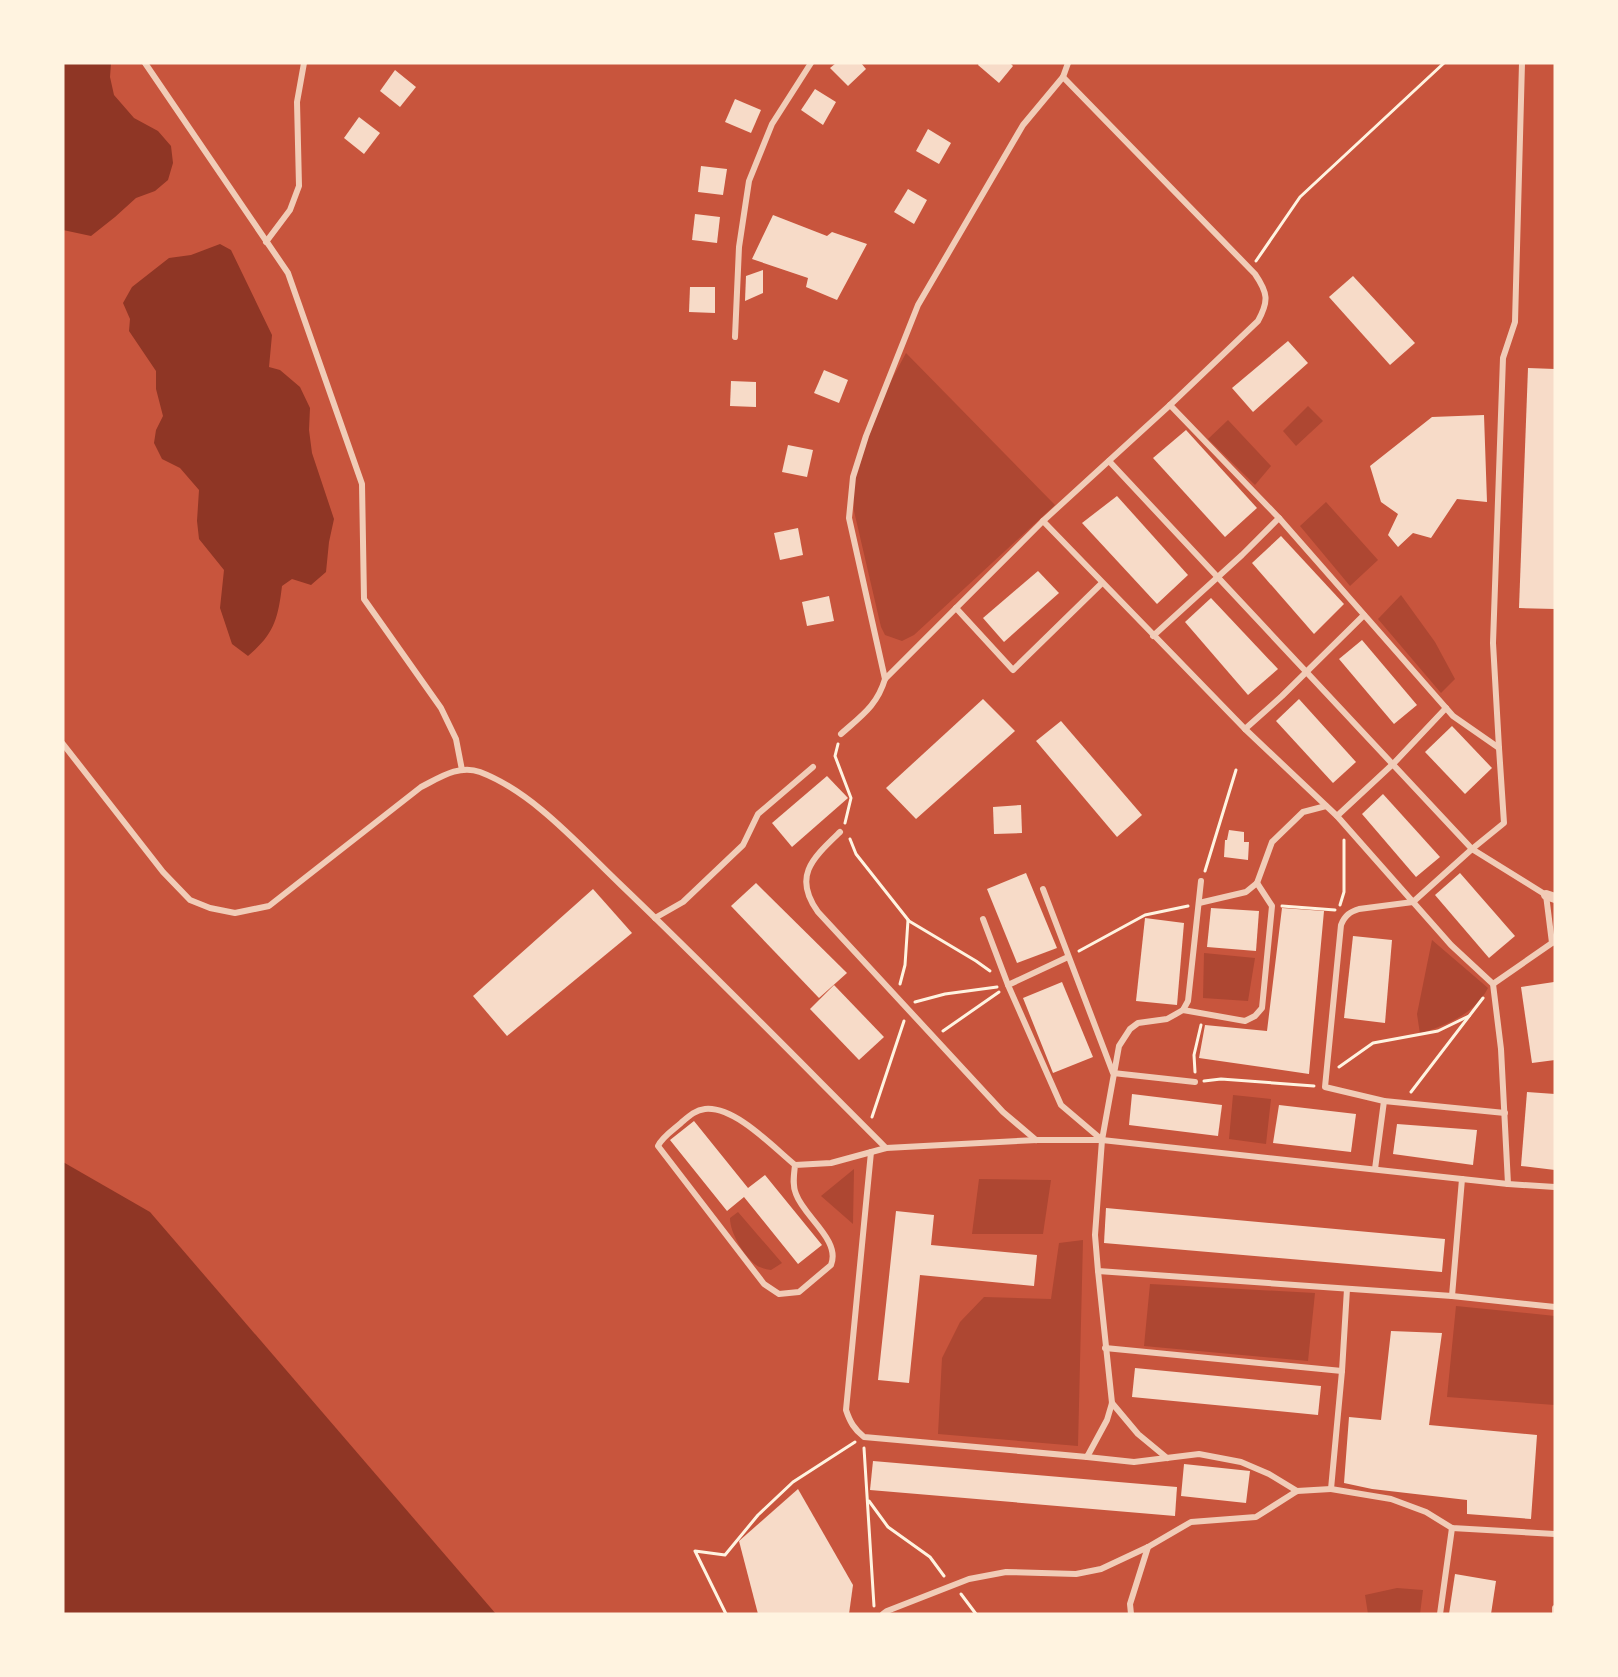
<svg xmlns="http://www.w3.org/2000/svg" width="1618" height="1677" viewBox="0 0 1618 1677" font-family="'Exo 2',sans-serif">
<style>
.green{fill:#ae4732}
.water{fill:#8f3625}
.building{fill:#f7dbc8}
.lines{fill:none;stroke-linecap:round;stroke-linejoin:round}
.path{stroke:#fff3e0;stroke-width:3}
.minor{stroke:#f1ccb7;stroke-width:6}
.tertiary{stroke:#f1ccb7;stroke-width:10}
</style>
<rect width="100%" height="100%" fill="#c8553d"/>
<g class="green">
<path d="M906,353l149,152 -141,130 -12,6 -17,-6 -4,-8 -27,-116 -1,-21 2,-17 30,-81z"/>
<path d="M1308,406l15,15 -27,25 -13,-15z"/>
<path d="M1228,420l43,46 -16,19 -47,-46z"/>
<path d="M1326,502l52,58 -28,26 -50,-60z"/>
<path d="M1401,595l34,47 20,37 -14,14 -63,-74z"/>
<path d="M1432,940l56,48c-14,27 -41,36 -68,46l-3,-20z"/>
<path d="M1204,953l51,5 -7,43 -45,-3z"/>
<path d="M1233,1095l38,4 -5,45 -37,-5z"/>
<path d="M854,1169l-1,55 -32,-28z"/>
<path d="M979,1179l72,1 -8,54h-71z"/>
<path d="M738,1212l44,51 -11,7c-5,-1 -11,-2 -15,-5 -12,-9 -26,-32 -26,-47z"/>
<path d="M1083,1240l-5,206 -140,-12 4,-76 18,-36 24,-25 67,2 8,-56z"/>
<path d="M1150,1284l165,9 -7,68 -164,-15z"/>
<path d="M1456,1306l99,10v89l-108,-8z"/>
<path d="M1397,1588l26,2 -3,24h-52l-3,-19z"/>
</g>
<g class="water">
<path d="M63,63h48l-1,14 4,18 20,23 24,13 13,15 2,17 -5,17 -13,11 -19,7 -21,19 -24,19 -28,-6z"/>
<path d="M220,244l11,6 41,85 -3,32 11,3 20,17 10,21 -1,22 3,23 22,66 -5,23 -3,30 -15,13 -19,-6 -10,7c-4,33 -8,48 -34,70l-16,-12 -12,-36 4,-38 -25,-31 -2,-18 2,-31 -19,-22 -18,-9 -8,-16 2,-13 7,-14 -7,-27v-18l-27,-40 1,-12 -7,-16 9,-16 37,-29 22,-3z"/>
<path d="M63,1162l87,50 346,402h-433z"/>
</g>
<g class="building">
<path d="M836,63h25l5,6 -18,17 -18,-18z"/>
<path d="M979,63h31l3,3 -14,17 -21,-18z"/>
<path d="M395,70l21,17 -16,20 -20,-16z"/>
<path d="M815,89l21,13 -13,23 -22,-15z"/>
<path d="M735,99l26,11 -10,23 -26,-11z"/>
<path d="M359,117l21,16 -16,21 -20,-16z"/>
<path d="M928,129l23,14 -12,21 -23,-13z"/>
<path d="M701,166l26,3 -4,26 -25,-3z"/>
<path d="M908,189l19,11 -13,24 -20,-12z"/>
<path d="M695,214l25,3 -3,26 -25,-3z"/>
<path d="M773,215l54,21 5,-4 35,12 -30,56 -31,-13 2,-9 -56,-19z"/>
<path d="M763,270v23l-18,8 1,-25z"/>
<path d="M1353,276l62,67 -25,22 -61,-68z"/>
<path d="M690,287h25v26l-26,-1z"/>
<path d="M1288,341l20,22 -55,49 -21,-24z"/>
<path d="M1528,368l27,1v240l-36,-1z"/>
<path d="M824,370l24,10 -9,23 -25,-10z"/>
<path d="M731,381l25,1v25l-26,-1z"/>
<path d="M1484,415l3,87 -30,-3 -26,39 -18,-5 -15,14 -10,-12 10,-21 -17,-12 -11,-36 62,-49z"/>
<path d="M1186,430l71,78 -32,29 -72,-79z"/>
<path d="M788,445l25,5 -6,27 -25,-5z"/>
<path d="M1117,496l71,79 -31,29 -75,-81z"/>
<path d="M798,528l5,27 -23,5 -6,-27z"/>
<path d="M1281,536l63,68 -30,30 -62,-71z"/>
<path d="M1038,571l21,22 -55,49 -21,-24z"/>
<path d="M829,596l5,25 -27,5 -5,-24z"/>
<path d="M1211,598l67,71 -30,26 -63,-73z"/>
<path d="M1362,640l55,65 -23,19 -55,-65z"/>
<path d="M983,699l32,32 -99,88 -30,-31z"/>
<path d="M1299,699l57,63 -23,21 -57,-62z"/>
<path d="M1061,721l81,94 -25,22 -81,-96z"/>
<path d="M1452,726l40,42 -27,26 -40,-42z"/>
<path d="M827,776l21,22 -56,49 -20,-24z"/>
<path d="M1383,794l57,63 -24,20 -54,-63z"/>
<path d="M1021,805l1,28 -28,1 -1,-27z"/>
<path d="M1229,830l15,2v10h5l-1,18 -24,-3 1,-17h2z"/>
<path d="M1026,873l31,75 -40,15 -30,-74z"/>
<path d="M1460,873l55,63 -26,22 -54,-63z"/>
<path d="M756,883l91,90 -28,25 -88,-92z"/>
<path d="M593,889l39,44 -125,103 -34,-40z"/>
<path d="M1211,908l48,3 -3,40 -49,-4z"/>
<path d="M1282,908l42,3 -15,163 -110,-16 6,-33 62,6z"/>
<path d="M1145,918l39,5 -7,82 -41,-4z"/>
<path d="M1353,936l39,4 -7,83 -41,-5z"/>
<path d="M1062,982l31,75 -40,16 -30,-75z"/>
<path d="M1554,982l1,78 -23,3 -11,-76z"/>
<path d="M834,985l50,52 -25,23 -49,-51z"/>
<path d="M1527,1092l28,2v76l-34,-4z"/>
<path d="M1132,1094l90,11 -4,31 -89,-11z"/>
<path d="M1279,1105l77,9 -5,38 -78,-9z"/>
<path d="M694,1121l54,67 17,-13 57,70 -24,19 -54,-67 -17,14 -57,-71z"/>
<path d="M1397,1124l80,6 -4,35 -80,-11z"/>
<path d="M1106,1208l339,31 -3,33 -338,-29z"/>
<path d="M896,1211l38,4 -3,30 106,10 -3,31 -114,-11 -11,108 -31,-3z"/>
<path d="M1391,1331l51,2 -13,92 108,10 -6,84 -64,-5v-14l-95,-11 -28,-6 5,-66 32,3z"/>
<path d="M1135,1368l186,18 -3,29 -186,-18z"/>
<path d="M873,1461l304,26 -2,29 -305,-26z"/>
<path d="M1184,1464l66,7 -4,32 -65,-7z"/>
<path d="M798,1489l55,96 -4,29h-91l-19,-73z"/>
<path d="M1455,1574l41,7 -5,33h-42z"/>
</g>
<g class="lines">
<g class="path">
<path d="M1256,261l44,-64 144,-134"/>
<path d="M838,744l-3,12 16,42 -6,25"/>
<path d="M850,839l6,15 53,67 67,40 14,10"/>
<path d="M1205,871l31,-101"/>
<path d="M1340,905l4,-13v-52"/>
<path d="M1282,906l53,4"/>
<path d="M1079,951l66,-36 43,-9"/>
<path d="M900,984l5,-19 3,-45"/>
<path d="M915,1002l30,-8 52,-7"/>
<path d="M943,1031l56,-39"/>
<path d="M1339,1067l34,-24 65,-12 31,-15"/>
<path d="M1195,1072l-1,-17 7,-30"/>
<path d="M1204,1081l17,-2 93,7"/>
<path d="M1411,1092l72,-94"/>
<path d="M872,1117l32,-96"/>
<path d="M864,1448l10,158"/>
<path d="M869,1501l19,26 42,30 14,19"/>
<path d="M961,1594l15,20"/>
<path d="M726,1614l-31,-63 30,4 33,-40 35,-33 62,-40"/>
</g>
<g class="minor">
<path d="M145,63l143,210 74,211 2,115 77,109 15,31 6,31"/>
<path d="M266,242l24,-32 9,-24 -2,-84 7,-39"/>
<path d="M735,337l4,-90 10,-66 23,-57 39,-61"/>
<path d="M1170,405l109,113 174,198 46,32 5,75 -32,26 -59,53 -54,7c-9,3 -14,6 -18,16l-16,162 59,14 121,12"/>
<path d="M1109,461l363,388 74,46 6,48 3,-1"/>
<path d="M1043,521l202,208 92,87 114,129 42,39 8,65 7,135"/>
<path d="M956,608l57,62 89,-87"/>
<path d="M1153,636l89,-81 37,-37"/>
<path d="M885,679l-36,-161 4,-41 13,-41 52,-131 105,-180 40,-48 5,-14"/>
<path d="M1245,729l37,-33 82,-81"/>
<path d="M841,734c20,-18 36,-28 44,-55l158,-158 127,-116 88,-84c11,-20 10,-28 -3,-47l-192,-197"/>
<path d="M63,744l100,128 27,28 20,8 25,5 34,-7 152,-119c18,-9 38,-23 59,-15 53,20 100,74 141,113 90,86 177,175 265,263"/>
<path d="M1499,748l-6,-105 10,-285 12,-36 7,-259"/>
<path d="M1337,816l57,-53 52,-55"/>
<path d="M840,832c-27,26 -48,44 -22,80l185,200 33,28"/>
<path d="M1201,881l-13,120 -5,9 -16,9 -29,4 -8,6 -11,17 -17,94 -7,95 3,36 354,25 103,11"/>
<path d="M1043,889l70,184 82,9"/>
<path d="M1199,903l47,-11 11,-9 15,-41 31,-30 23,-6"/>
<path d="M655,918l28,-16 60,-57 15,-31 55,-47"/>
<path d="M983,919l25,66"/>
<path d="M1068,957l-60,28 53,120 40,34"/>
<path d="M1493,984l59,-41"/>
<path d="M1183,1010l62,11 10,-5 7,-8 10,-102 -15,-23"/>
<path d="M871,1152l-25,258c4,12 8,19 18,27l223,20 20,-37 5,-17 -14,-132"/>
<path d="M795,1165c-1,10 -3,20 1,29 8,23 45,46 35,71l-32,27 -20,2 -15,-10 -106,-138c4,-9 15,-16 23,-23 7,-6 14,-13 24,-14 30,-3 68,38 90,56l36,-2 55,-15 151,-8h65l406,44 47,3"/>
<path d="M1375,1169l9,-68"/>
<path d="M1347,1289l-5,82 -11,118 60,10 35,13 26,16 103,6"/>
<path d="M1452,1296l10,-117"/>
<path d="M1105,1348l237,23"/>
<path d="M1112,1403l26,31 29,24"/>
<path d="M1087,1457l47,5 65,-8 42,8 28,12 28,17"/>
<path d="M883,1614l4,-3 82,-32 37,-7 70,2 25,-5 47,-22 43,-25 65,-5 41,-26 34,-2"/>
<path d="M1131,1614l-1,-10 18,-57"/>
<path d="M1440,1614l12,-86"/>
<path d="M1555,1614v-6"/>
</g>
<path class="tertiary" d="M1546,895l9,3"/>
</g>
<rect width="1618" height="1677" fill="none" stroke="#fff3e0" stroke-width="129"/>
</svg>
